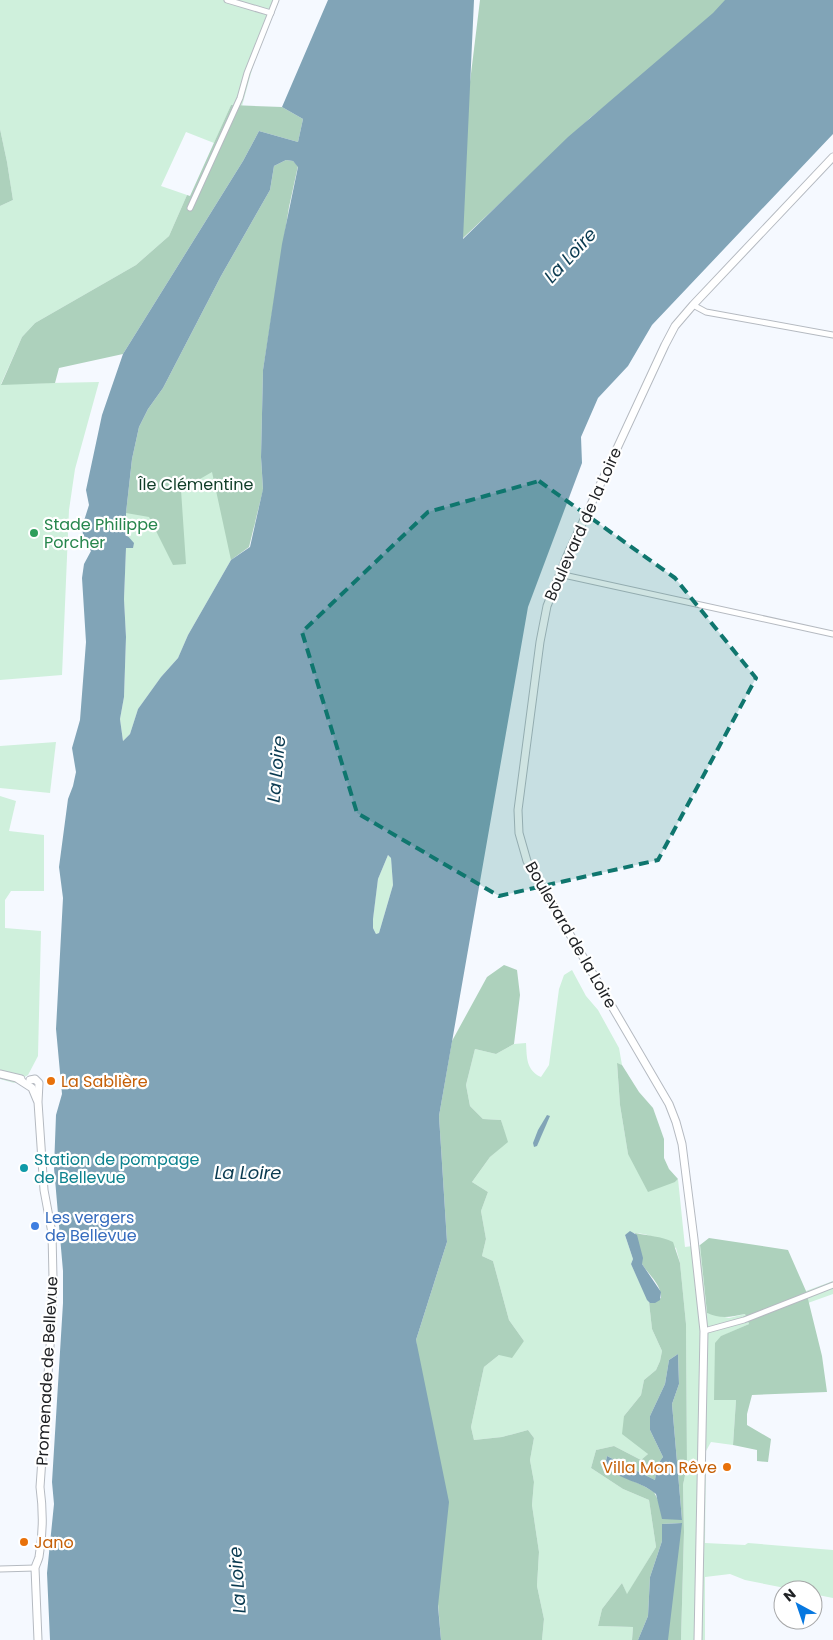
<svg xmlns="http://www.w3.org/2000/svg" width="833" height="1640" viewBox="0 0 833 1640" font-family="Poppins,sans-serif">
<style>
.green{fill:#cff0dc}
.forest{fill:#add1bc;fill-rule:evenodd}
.water{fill:#81a4b7;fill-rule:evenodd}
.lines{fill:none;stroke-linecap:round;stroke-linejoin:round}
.street-casing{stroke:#b5bac1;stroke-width:7}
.secondary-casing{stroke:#b5bac1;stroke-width:9}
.street{stroke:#fff;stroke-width:5}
.secondary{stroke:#fff;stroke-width:7}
.marked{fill:#0f766e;fill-opacity:0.2;stroke:#0f766e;stroke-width:4;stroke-dasharray:10 6;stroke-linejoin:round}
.leisure-dot{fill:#2e9e5b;stroke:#fff;stroke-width:2}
.food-dot{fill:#e8710a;stroke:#fff;stroke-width:2}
.culture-dot{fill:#0f9aa8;stroke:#fff;stroke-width:2}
.shop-dot{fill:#3f7fe0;stroke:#fff;stroke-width:2}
.labels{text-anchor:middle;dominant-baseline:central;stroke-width:4.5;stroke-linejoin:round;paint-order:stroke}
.park-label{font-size:16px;fill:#0f3c27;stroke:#fff}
.leisure-label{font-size:16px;fill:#27864d;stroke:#fff;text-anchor:start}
.street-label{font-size:16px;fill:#202225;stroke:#fff}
.food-label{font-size:16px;fill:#c56008;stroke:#fff;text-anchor:start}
.culture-label{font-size:16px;fill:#0d838f;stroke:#fff;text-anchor:start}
.shop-label{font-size:16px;fill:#366cbe;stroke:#fff;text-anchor:start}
.water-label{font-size:18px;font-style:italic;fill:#0a3a50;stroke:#fff}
</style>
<rect width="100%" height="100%" fill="#f5f9ff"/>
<g class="green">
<path d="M0,0h279l-26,66 -11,40 -11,-1 -17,38 -28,-11 -25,54 26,9 -18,41 -33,29 -101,58 -13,14 -21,47 98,-2 -24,87 -6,41 -7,165 -62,5v-474l13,-6 -6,-38 -7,-33z"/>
<path d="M163,388l93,135 -25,37 -43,75 -10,23 -17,19 -23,32 -8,25 -7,7 -3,-22 4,-22 2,-60 -2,-38 2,-52 7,1 -7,-14v-21z"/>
<path d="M56,742l-6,51 -50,-5v-42z"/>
<path d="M0,796l16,5 -7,30 35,4v56h-33l-6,9v28l36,3 -3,125 -10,19 -14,8 -14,-4z"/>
<path d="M388,855l3,3 2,27 -14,48 -3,1 -3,-6v-10l5,-39z"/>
<path d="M572,970l14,26 12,14 21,38 3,17 -5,-1 3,41 8,49 47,28 3,-3 7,68 15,-2 7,68 22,5 16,-4 4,10 -27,12 -8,64h22l-3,45 -22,-3 -5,9 -1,92 40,2 3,-2 85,7v48l-20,-4v-4h-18l-50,-10 -15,-6 -25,3v63h-24l3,-108 -1,-47 4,-19 -1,-142 -6,-61 -4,-15c-13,-7 -36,-20 -51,-13l8,24 -2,5 18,38 3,27 10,22 -2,10 -4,9 -12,10 -3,15 -17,21 24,38 -7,6 -27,-14 -18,4 -5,18 32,21 26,11 7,47 -29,48 -5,-12 -20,26 -4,17 35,1 -1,13h-90l2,-21 -7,-33 2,-34 -7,-47 2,-23 -4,-22 4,-22 -6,-8 -26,7 -28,3 -3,-13 13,-60 15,-12 25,-14 -15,-21 -16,-59 -11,-5 4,-17 -5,-28 7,-19 -16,-10 18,-25 17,-15 -6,-22 -18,-1 -13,-13 -4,-21 9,-36 21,5 18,-10 12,-1c1,15 0,27 15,34l8,-12 10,-76 5,-14z"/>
<path d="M833,1281v13l-25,9 -2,-12z"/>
</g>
<g class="forest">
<path d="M480,0h253l-81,69 -62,49 -128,121 7,-149z"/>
<path d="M231,105l51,2 21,12 -5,23 -39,-11 -16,30 -120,193 -64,14 -4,15 -54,2 21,-48 13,-14 101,-58 33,-29 18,-41 3,1z"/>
<path d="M0,129l7,33 6,38 -13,6z"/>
<path d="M286,160l7,1 5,5 -9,41 -26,163 -2,87 2,33 -14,57 -18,13 -19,-88 -31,18 5,74 -13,1 -24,-48 -23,-4 6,-54 7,-32 9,-18 15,-21 58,-112 49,-86 4,-24z"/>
<path d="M504,965l13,5 3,25 -6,49 -18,10 -21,-5 -9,36 4,21 13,13 18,1 7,22 -18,15 -18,25 16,10 -7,19 5,28 -4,17 11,5 16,59 15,21 -12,17 -13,-3 -15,12 -13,60 3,13 28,-3 26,-7 6,8 -4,22 4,22 -2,23 7,47 -2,34 7,33 -2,21h-101l-25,-300 31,-98 -8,-126 13,-75 35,-64z"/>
<path d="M617,1063l5,2 17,27 14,16 11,31v19l5,11 9,10 -3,3 -27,10 -20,-38 -8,-49z"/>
<path d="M635,1233c13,3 26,3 38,9l7,21 6,61 1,142 -4,19 1,47 -3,108h-13l-1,-3 14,-114 -19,1v17l-12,36 -2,39 -10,24h-6l1,-13 -35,-1 4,-17 20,-26 5,11 29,-47 -7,-47 -26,-11 -32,-21 5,-18 18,-4 27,14 7,-6 -26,-20 2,-18 17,-21 3,-15 12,-10 4,-9 2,-10 -10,-22 -3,-27 1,1 11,-5c1,-13 -13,-24 -19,-34v-7zM678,1354l1,30 -7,20 10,116 -24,-20 -4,-8 -12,-7 -30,-13 -7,-6 2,-10 48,24 2,-15 6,-8 -13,-27v-14l15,-32 4,-24z"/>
<path d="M709,1238l79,12 18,41 16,65 5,36 -75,3 -5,19v11l24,14 -3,23 -11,-1v-11l-24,-5 3,-45h-22l1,-57 6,-7 28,-12 -4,-10c-14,3 -25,5 -38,-1l-7,-68z"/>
</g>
<g class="water">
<path d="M328,0h146l-11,239 105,-102 145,-124 12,-13h108v134l-181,191 -24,41 -30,32 -17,39 1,26 -54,144 -89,509 8,126 -31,98 33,162 -11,104 3,34h-391l-3,-67 7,-69 -2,-22 11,-179v-32l-9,-103 2,-53 6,-21 -6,-65 7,-131 -4,-31 9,-68 5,-13 3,-14 -4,-24 8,-28 6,-78 -4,-64 2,-14 7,-13 -7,-9 -2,-15 7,-22 -3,-15 16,-75 21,-61 120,-193 16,-30 39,11 5,-23 -21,-12zM286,160l7,1 5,6 -16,77 -19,126 -2,87 2,32 -13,58 -19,13 -43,75 -10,23 -17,19 -23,32 -8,25 -7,7 -3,-22 4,-22 2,-60 -2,-38 2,-51h7l1,-5 -8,-9v-21l6,-54 7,-32 9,-18 15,-21 58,-112 49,-86 4,-24zM388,855l3,3 2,27 -14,48 -3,1 -3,-6v-9l5,-40z"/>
<path d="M547,1115l3,1 -13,30 -3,1 -1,-4 5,-13z"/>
<path d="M630,1231l7,4 6,23 -1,6 19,28 -1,8 -5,3h-5l-3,-3 -16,-36 2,-5 -8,-24z"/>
<path d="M678,1354l1,30 -7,20 10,116 -20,-1 -6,-25c-15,-13 -37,-14 -51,-28l2,-10 48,24 2,-15 6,-8 -13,-27v-14l15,-32 4,-24z"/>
<path d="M682,1523l-14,117h-30l10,-24 2,-39 12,-36v-17z"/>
</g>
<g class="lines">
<defs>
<g id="street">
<path d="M227,0l44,13"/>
<path d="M190,208l50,-110 7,-25 29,-73"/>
<path d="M693,305l13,7 127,23"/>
<path d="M559,574l274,60"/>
<path d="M704,1331l40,-11 89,-35"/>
<path d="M0,1569l35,-1"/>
</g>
<g id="secondary">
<path d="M0,1074l21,5"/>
<path d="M18,1079l14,9 5,12"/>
<path d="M30,1080l5,-1 4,4 -1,19 6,88 8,43 1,45 -2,54 -11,155c3,22 3,48 -1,70 -1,4 -3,7 -4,11l3,72"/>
<path d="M698,1640l6,-309 -10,-92 -12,-95 -6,-22 -7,-18 -142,-243 -8,-28 -1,-23 22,-168 7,-36 20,-50 98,-211 10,-19 18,-21 140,-148"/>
</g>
</defs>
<use href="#street" class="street-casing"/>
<use href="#secondary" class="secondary-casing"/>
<use href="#street" class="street"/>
<use href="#secondary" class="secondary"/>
</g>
<path class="marked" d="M539,481l136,97 81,100 -98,182 -159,36 -142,-83 -55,-181 126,-120z"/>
<circle class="leisure-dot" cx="34" cy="533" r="5"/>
<g class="food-dot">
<circle cx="51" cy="1081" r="5"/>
<circle cx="727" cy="1467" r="5"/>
<circle cx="24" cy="1542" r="5"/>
</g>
<circle class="culture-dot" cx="24" cy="1168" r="5"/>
<circle class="shop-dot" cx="35" cy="1226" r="5"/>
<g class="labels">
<g class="park-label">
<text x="196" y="484">Île Clémentine</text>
</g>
<g class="leisure-label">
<text x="44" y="524">Stade Philippe<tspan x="44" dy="18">Porcher</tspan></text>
</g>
<g class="street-label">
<text transform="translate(583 524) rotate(-66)">Boulevard de la Loire</text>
<text transform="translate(571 935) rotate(60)">Boulevard de la Loire</text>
<text transform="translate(47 1371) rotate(-87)">Promenade de Bellevue</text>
</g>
<g class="food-label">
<text x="61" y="1081">La Sablière</text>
<text x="717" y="1467" text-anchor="end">Villa Mon Rêve</text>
<text x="34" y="1542">Jano</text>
</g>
<g class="culture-label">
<text x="34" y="1159">Station de pompage<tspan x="34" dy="18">de Bellevue</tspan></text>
</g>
<g class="shop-label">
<text x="45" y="1217">Les vergers<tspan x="45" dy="18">de Bellevue</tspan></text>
</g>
<g class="water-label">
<text transform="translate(570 255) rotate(-47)">La Loire</text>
<text transform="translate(276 769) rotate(-85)">La Loire</text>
<text x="248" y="1172">La Loire</text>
<text transform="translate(237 1580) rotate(-94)">La Loire</text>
</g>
</g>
<g transform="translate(798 1605) rotate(320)"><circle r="24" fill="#ffffff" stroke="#a6a7a8"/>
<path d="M0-4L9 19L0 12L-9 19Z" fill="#0778e0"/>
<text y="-8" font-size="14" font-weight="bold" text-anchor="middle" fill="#202225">N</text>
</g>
</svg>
